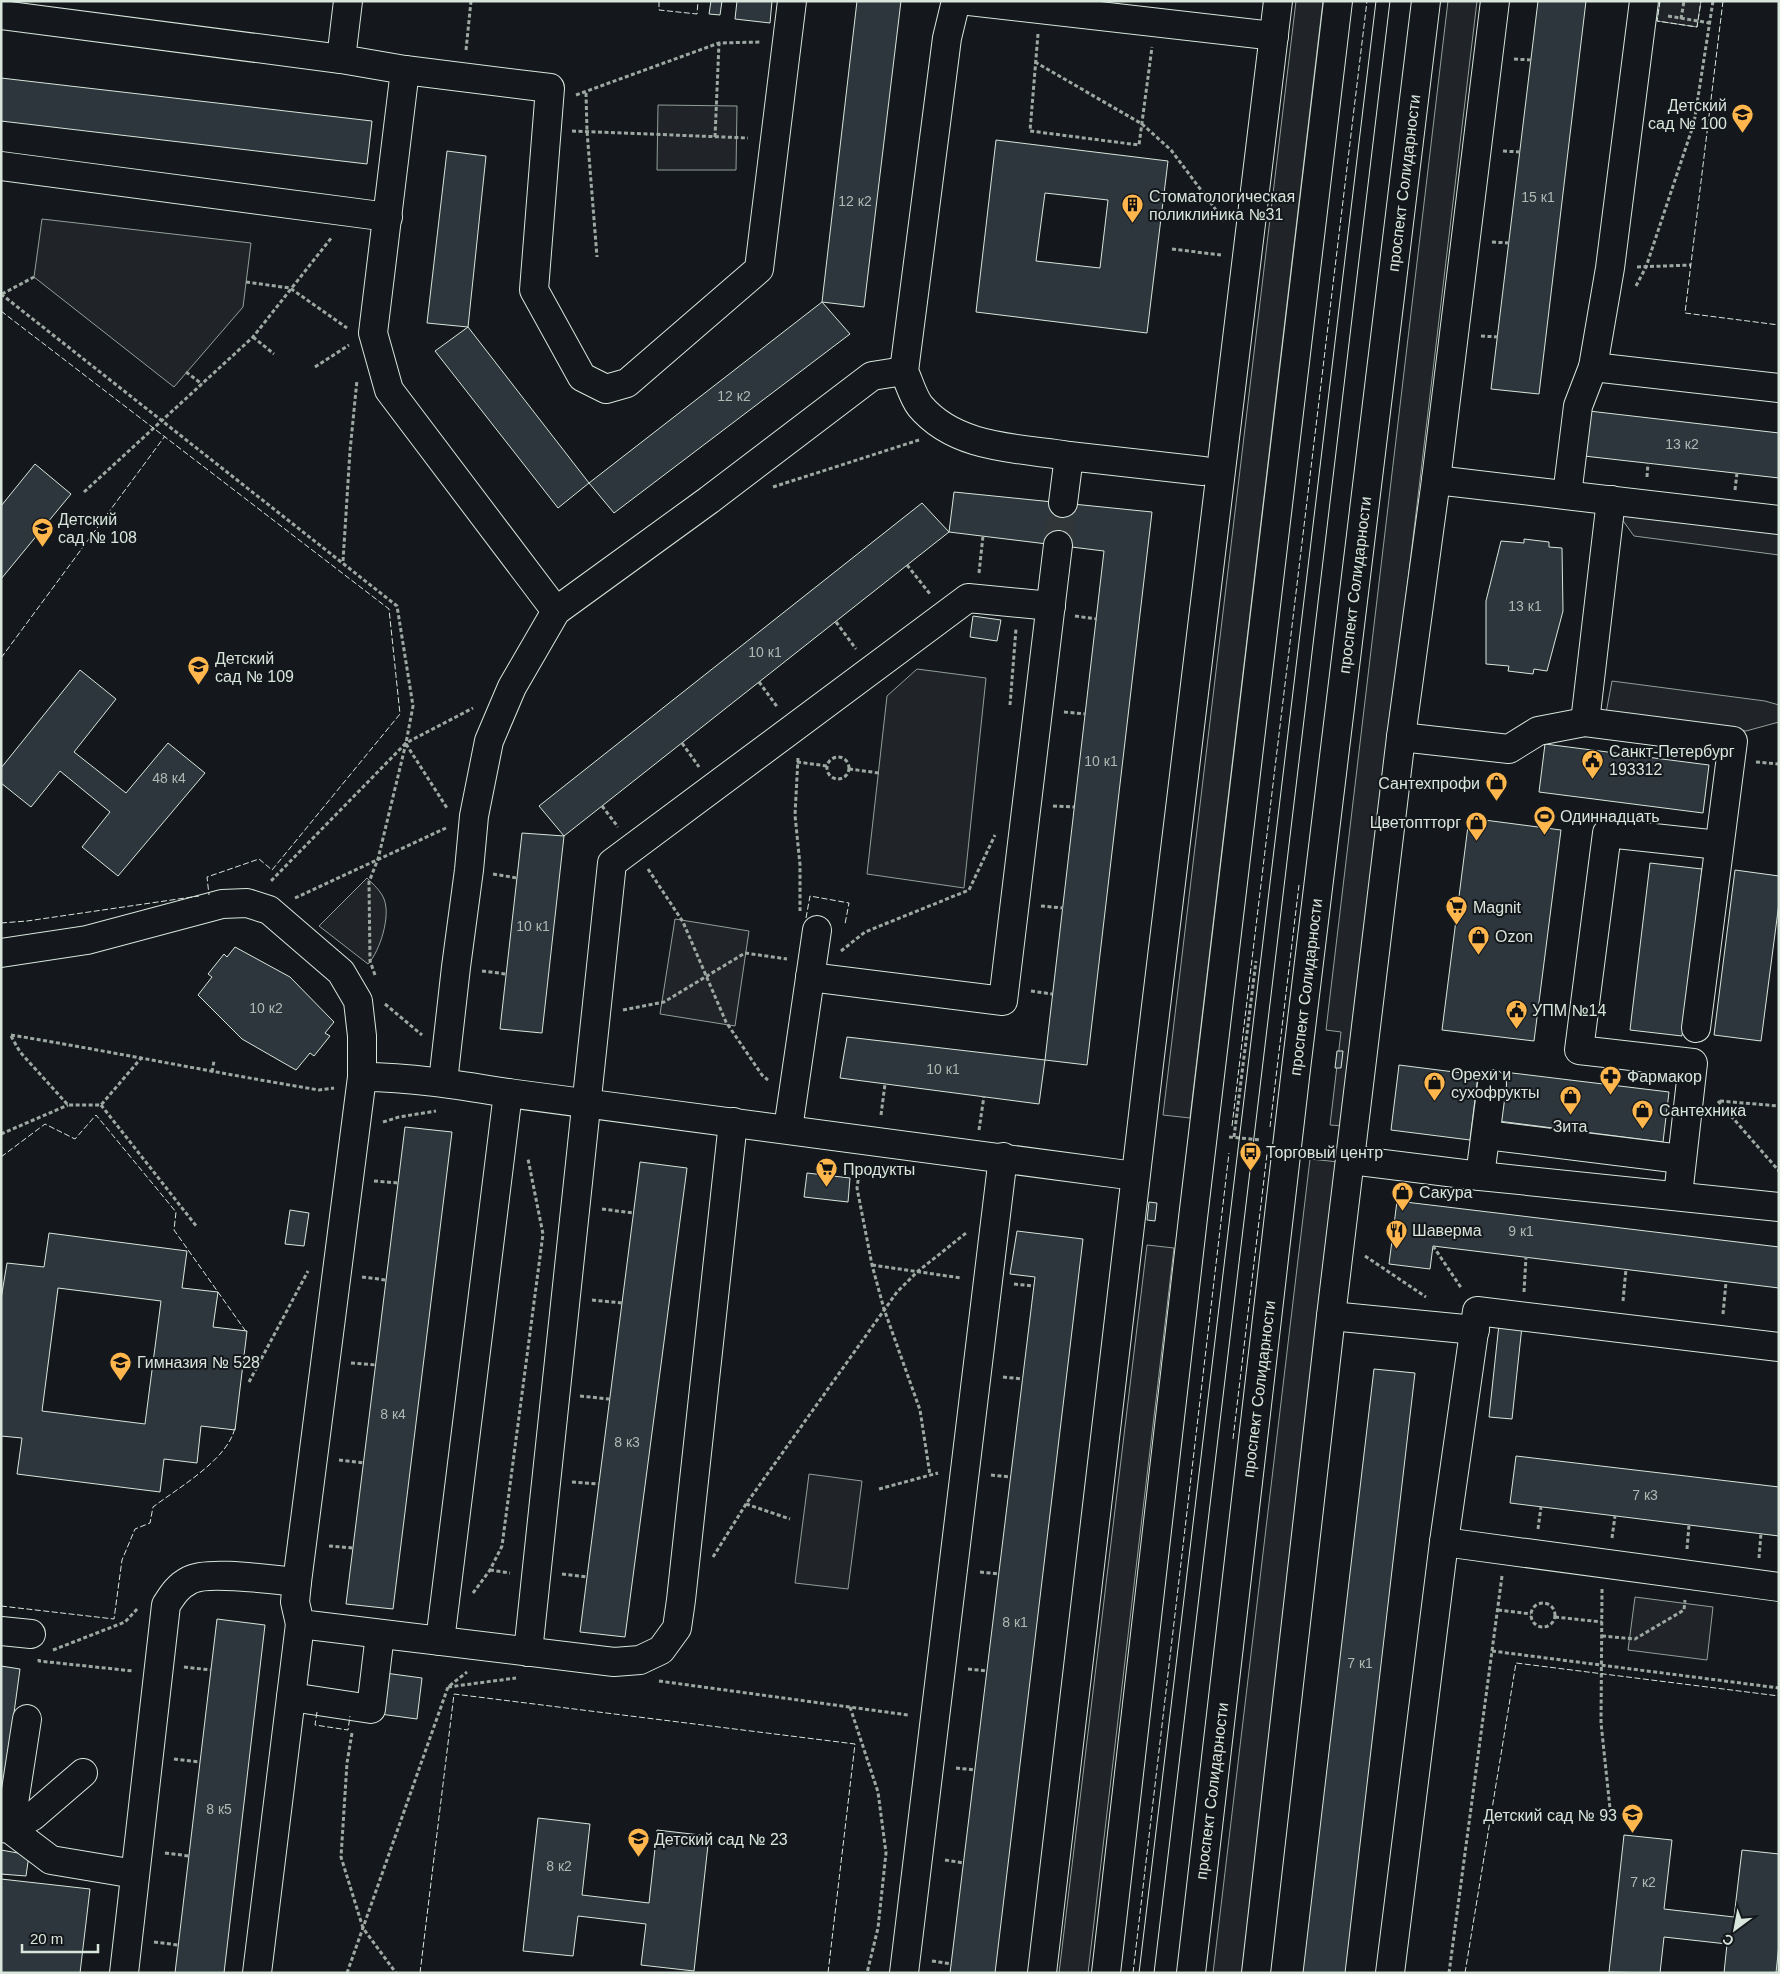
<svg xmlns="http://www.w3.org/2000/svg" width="1780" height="1974" viewBox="0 0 1780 1974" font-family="Arial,sans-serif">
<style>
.green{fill:#202428;stroke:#939e99}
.building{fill:#2c363c;stroke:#d8e6dc;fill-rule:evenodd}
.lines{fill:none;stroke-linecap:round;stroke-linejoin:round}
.minor-tunnel{stroke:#313739;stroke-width:28;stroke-dasharray:28 14;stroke-linecap:butt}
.minor-casing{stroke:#d8e6dc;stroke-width:30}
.major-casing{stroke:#d8e6dc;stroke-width:30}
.path{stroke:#9da8a2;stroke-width:3;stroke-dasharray:4 2.5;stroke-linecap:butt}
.minor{stroke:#14181c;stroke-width:28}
.major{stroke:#14181c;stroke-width:28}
.tram{stroke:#d8e6dc;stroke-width:1}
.fence{stroke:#d8e6dc;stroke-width:1;stroke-dasharray:6 2.5;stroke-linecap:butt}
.labels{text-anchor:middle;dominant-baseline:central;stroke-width:4;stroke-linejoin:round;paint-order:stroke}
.number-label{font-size:14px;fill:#adbab4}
.poi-label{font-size:16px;fill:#d8e6dc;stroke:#14181c;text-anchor:start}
.street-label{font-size:16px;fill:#d8e6dc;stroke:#14181c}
</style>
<rect width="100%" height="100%" fill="#14181c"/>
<g class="green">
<path d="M1296,1h27l-133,1117 -27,-3z"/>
<path d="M1448,1h29l-134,1125 -13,-1 11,-93 -15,-2z"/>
<path d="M1660,1h41l-4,26 -40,-6z"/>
<path d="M658,105l79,1 -1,64h-79z"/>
<path d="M42,219l209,24 -8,64 -69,80 -140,-110z"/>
<path d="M1628,505l151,22v28l-145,-19 -13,-18z"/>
<path d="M917,669l69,9 -22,210 -97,-14 20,-178z"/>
<path d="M1612,681l153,20 14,4v17l-33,9 -140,-18z"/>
<path d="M367,878c6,6 14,13 17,21 7,17 -4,52 -16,65l-49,-38z"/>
<path d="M675,919l74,12 -14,95 -75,-12z"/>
<path d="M1310,1159l29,3 -96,811h-30z"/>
<path d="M1147,1245l27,3 -86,725h-29z"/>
<path d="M809,1474l53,7 -14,108 -53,-6z"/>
<path d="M1635,1597l78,10 -6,53 -79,-10z"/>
</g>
<g class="building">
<path d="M711,1h11l-2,14 -11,-1z"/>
<path d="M737,1h35l-2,22 -35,-4z"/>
<path d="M857,1h44l-37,306 -42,-5z"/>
<path d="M1538,1h48l-47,393 -48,-5z"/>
<path d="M1,78l371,43 -5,43 -366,-43z"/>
<path d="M996,140l172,21 -21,172 -171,-21zM1045,193l63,7 -8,68 -64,-7z"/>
<path d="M447,151l39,5 -18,171 -41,-4z"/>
<path d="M822,302l28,32 -236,179 -25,-30z"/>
<path d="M468,327l121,156 -31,25 -123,-157z"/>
<path d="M1589,411l190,22v45l-195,-22z"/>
<path d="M35,464l36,30 -70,85v-73z"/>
<path d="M954,492l198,20 -65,553 -42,-5 59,-509 -155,-19z"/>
<path d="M922,503l27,29 -385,304 -25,-30z"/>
<path d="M1524,539l25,3v5l13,1 1,63 -16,60 -13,-2 -1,5 -25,-3 1,-5 -23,-2v-63l15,-60 23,2z"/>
<path d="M973,616l28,4 -4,21 -27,-4z"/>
<path d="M80,670l36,29 -42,53 52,41 42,-50 37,30 -87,103 -36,-29 28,-35 -50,-41 -29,36 -30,-24v-15z"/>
<path d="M1545,744l164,21 -6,48 -164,-21z"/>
<path d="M1469,818l92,12 -27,211 -92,-11z"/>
<path d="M522,833l42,3 -22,197 -42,-4z"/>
<path d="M1650,863l52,6 -20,167 -52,-6z"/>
<path d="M1735,870l44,6v27l-18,138 -47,-6z"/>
<path d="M235,947l55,30 44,45 -9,11 5,3 -16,20 -4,-3 -14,17 -54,-31 -44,-44 14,-18 -4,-3 16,-20 3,3z"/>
<path d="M847,1037l198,23 -6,44 -199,-26z"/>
<path d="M1337,1051h6l-2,17h-6z"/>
<path d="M1399,1065l79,10 -8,65 -79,-10z"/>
<path d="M1504,1072l165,20 -6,50 -165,-21z"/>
<path d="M405,1127l47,5 -59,477 -47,-5z"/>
<path d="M640,1162l47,6 -62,469 -45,-5z"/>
<path d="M807,1173l43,5 -2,24 -44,-5z"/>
<path d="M1397,1201l382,46v41l-346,-42 -3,23 -41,-5z"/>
<path d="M1149,1202l8,1 -2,18 -8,-1z"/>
<path d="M290,1210l19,3 -5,33 -19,-2z"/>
<path d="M1017,1231l66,8 -88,734h-45l85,-696 -25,-3z"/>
<path d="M49,1233l138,18 -5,37 36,4 -5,35 34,4 -12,99 -34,-4 -4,37 -33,-4 -4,33 -143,-18 5,-36 -21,-2v-137l6,-36 37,4zM58,1288l103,13 -16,123 -103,-13z"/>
<path d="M1499,1324l23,2 -10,93 -23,-2z"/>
<path d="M1374,1369l41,4 -70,600h-42z"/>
<path d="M1516,1456l263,31v49l-269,-33z"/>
<path d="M217,1619l48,6 -41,348h-49z"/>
<path d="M1,1666l19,3 -16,117h-3z"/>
<path d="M385,1673l37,5 -5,41 -37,-5z"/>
<path d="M538,1818l52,6 -8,71 67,8 8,-73 52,6 -15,135 -53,-6 5,-41 -68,-8 -5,40 -50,-5z"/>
<path d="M1624,1835l48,5 -8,69 70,8 8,-67 37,4v90l-3,29h-52l3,-29 -63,-7 -4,36 -51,-1z"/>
<path d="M1,1850l28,5 -3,21 -25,-2z"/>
<path d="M1,1879l89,10 -10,84h-79z"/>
</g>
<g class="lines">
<path class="minor-tunnel" d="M1058,545l5,-42"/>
<defs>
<g id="minor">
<path d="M348,1l-7,58 64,11 -32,263 16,57 167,221"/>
<path d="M956,1l-9,37 -43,333c5,11 9,26 16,35 36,43 98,42 149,50"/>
<path d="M969,1l305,35"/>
<path d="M1,15l340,44"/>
<path d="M405,70l145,18 -16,202 48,87 24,12 21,-6 132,-114 33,-268"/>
<path d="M1,166l387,51"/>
<path d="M1593,367l186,21"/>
<path d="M1436,480l343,40"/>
<path d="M1567,495l11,-89 15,-39 17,-99 34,-267"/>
<path d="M1063,503l6,-47 134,15"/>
<path d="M1585,722l26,-222"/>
<path d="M1401,737l108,12 29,-18 47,-9 148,19 -37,287"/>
<path d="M1,953l86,-13 135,-36 25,-1 22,7 72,62 17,29 4,35v41"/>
<path d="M810,977l193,24 55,-456"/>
<path d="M443,1082l13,-115 13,-97 5,-54 15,-75 23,-54 44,-76 153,-111 163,-124 32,-5"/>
<path d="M788,1129l29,-199"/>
<path d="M1486,1135l195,24"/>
<path d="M1351,1160l129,16 299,31"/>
<path d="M1480,1176l12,-92"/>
<path d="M1678,1195l15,-132 -114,-13 28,-217 112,12"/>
<path d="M1331,1316l144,14"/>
<path d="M1444,1542l335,45"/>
<path d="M297,1582l-2,20 5,22 314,38 26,-2 21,-10 16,-22 4,-28 52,-478"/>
<path d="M1,1631l30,3"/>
<path d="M440,1641l68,-548"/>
<path d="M528,1652l84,-789 356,-265 83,8"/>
<path d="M291,1697l80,12 9,-75"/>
<path d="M1,1828l9,1 41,31 84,14"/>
<path d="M10,1829l17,-110"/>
<path d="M10,1829l23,-13 50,-43"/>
<path d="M124,1973l42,-368c7,-11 12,-19 24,-25 18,-10 83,0 107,2l65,-505c49,0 97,8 146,16l627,83"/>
<path d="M257,1973l43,-349"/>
<path d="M904,1973l99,-816"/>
<path d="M1042,1973l107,-909 129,-1063"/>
<path d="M1256,1973l75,-657 70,-579 35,-257 59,-479"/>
<path d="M1390,1973l54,-431 33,-231 302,36"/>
</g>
<g id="major">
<path d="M1106,1973l87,-755 145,-1217"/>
<path d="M1191,1973l105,-904 130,-1068"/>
</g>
</defs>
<use href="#minor" class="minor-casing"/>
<use href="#major" class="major-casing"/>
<g class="path">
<path d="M1668,16l42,7"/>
<path d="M1681,19l3,-18"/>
<path d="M1038,34l-8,97 109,14 13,-98"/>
<path d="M466,50l5,-49"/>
<path d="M1514,59l17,1"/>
<path d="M1035,62l107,62 29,26 54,72"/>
<path d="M586,93l1,38 10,126"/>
<path d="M576,95l143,-52 42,-1"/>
<path d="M572,131l176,7"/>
<path d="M715,137l4,-94"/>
<path d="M1503,151l17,1"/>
<path d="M1492,242l17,1"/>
<path d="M1172,249l49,6"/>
<path d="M1637,267l54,-2"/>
<path d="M246,282l44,6 57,40"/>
<path d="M1636,286l10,-19 48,-144 19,-122"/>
<path d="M1,294l396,312 16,100 -7,37 -136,139"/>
<path d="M2,294l32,-17"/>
<path d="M1481,336l17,1"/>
<path d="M253,337l21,17"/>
<path d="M315,367l34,-22"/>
<path d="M186,372l16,12"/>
<path d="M1647,477l1,-14"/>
<path d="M773,487l146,-47"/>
<path d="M1735,490l2,-17"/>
<path d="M84,492l169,-155 79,-100"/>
<path d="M343,561l7,-110 7,-71"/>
<path d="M907,565l23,29"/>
<path d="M979,573l4,-37"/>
<path d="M1075,616l22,3"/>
<path d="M836,622l20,27"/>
<path d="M759,682l19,26"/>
<path d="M1010,705l6,-76"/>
<path d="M1064,712l21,2"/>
<path d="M682,743l17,24"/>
<path d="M406,744l41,64"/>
<circle cx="838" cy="768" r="11"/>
<path d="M798,758l-3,57 5,50v46"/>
<path d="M797,762l30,4"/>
<path d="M1756,762l23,2"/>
<path d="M849,769l30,4"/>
<path d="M602,806l16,21"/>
<path d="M1053,806l21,1"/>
<path d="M648,869l35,53 43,100 36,53 6,5"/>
<path d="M493,874l24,4"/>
<path d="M295,898l151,-70"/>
<path d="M1041,906l22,2"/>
<path d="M841,951l24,-19 104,-42 26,-55"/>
<path d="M482,971l24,3"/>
<path d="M375,975l-5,-14 -1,-79 9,-23 28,-116 67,-35"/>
<path d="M1031,991l21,3"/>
<path d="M385,1004l37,31"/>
<path d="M623,1010l41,-8 81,-49 42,6"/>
<path d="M11,1035c103,17 205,38 308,55l15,-2"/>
<path d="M11,1036l9,16 48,53h33l41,-48"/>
<path d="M212,1072l2,-11"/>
<path d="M1718,1101l61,70"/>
<path d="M1720,1101l59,5"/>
<path d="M101,1105l96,122"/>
<path d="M881,1115l4,-31"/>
<path d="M383,1122l16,-5 37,-6"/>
<path d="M979,1130l5,-34"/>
<path d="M1,1134l67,-29"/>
<path d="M1229,1137l32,3"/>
<path d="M1234,1137l22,-176"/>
<path d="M860,1167l-3,21 15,77 12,44 36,101 10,65"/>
<path d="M374,1181l24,2"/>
<path d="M602,1209l31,4"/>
<path d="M1433,1246l29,43"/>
<path d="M1365,1256l61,41"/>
<path d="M872,1265l89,13"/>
<path d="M362,1277l24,3"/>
<path d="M1014,1284l20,2"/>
<path d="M1524,1292l2,-35"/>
<path d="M592,1300l30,3"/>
<path d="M1623,1301l3,-32"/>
<path d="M1723,1314l3,-32"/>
<path d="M351,1363l25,2"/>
<path d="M1003,1377l20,2"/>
<path d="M249,1382l59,-111"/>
<path d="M580,1396l29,3"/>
<path d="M339,1460l25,3"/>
<path d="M991,1475l19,2"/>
<path d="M572,1482l27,2"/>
<path d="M879,1489l59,-16"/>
<path d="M746,1504l44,15"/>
<path d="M1538,1529l3,-22"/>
<path d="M1612,1538l3,-22"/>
<path d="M329,1546l24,2"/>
<path d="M1687,1549l2,-24"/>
<path d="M713,1557l33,-53 151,-212 20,-20 49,-39"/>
<path d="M1759,1558l2,-25"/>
<path d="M490,1570l20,3"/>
<path d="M980,1572l19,2"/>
<path d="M562,1574l25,3"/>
<path d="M1602,1589l-1,134 10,95"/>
<path d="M473,1593l17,-23 12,-24 41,-312 -15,-75"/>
<circle cx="1543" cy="1615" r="12"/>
<path d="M1498,1610l33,4"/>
<path d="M1555,1617l47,5"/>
<path d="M1602,1636l33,3 49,-29 1,-10"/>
<path d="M53,1650l72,-28 13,-14"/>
<path d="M1492,1651l287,37"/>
<path d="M39,1659v2l94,10"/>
<path d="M184,1667l27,3"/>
<path d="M968,1669l19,2"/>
<path d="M659,1681l249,34"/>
<path d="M448,1687l68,-9"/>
<path d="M850,1707l28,85 8,61 -8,75 -11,45"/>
<path d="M352,1733l-5,30 -6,94 22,71 33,45"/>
<path d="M174,1759l26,3"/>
<path d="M956,1768l19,2"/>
<path d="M165,1853l24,3"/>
<path d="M945,1860l19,3"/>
<path d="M154,1942l24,3"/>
<path d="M932,1961l20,3"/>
<path d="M347,1973l101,-286 19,-15"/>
<path d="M1449,1973l53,-397"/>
</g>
<use href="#minor" class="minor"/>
<use href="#major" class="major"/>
<g class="tram">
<path d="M1139,1973l237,-1972"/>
<path d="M1154,1973l236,-1972"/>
</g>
<g class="fence">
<path d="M659,1v9l38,4 1,-13"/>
<path d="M1660,1l-3,20 40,6 4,-26"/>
<path d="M1723,1l-38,312 94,12"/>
<path d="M1,311l388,298 11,105 -128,156 -13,-11 -52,18 2,18"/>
<path d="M1,658l164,-222"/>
<path d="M806,918l4,-22 39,7 -4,21"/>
<path d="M1,923l26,-2 172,-25"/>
<path d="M1232,1126l135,-1125"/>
<path d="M1270,1127l29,-242"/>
<path d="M1,1157l44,-33 30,15 21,-24 80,97 -2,18 73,103"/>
<path d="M1233,1439l34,-285"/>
<path d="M1,1606l113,13 8,-59 13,-31 15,-6 3,-16c25,-19 76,-48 82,-80"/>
<path d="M317,1712l-2,13 33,5 2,-14"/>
<path d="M420,1973l34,-279 401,50 -27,229"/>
<path d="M1133,1973l96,-820"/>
<path d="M1465,1973l51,-310 263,33"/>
</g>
</g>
<defs>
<symbol id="school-pin" viewBox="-11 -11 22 30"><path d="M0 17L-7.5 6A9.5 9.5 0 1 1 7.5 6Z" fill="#ffb74d" stroke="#14181c"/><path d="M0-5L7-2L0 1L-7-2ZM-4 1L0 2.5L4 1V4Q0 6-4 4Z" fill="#111"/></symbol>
<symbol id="building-pin" viewBox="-11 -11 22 30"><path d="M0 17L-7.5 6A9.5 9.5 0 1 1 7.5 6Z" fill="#ffb74d" stroke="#14181c"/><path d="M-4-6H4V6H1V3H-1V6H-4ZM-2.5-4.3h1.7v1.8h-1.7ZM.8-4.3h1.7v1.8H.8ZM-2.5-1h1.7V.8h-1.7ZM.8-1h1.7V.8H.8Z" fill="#111"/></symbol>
<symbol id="civic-pin" viewBox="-11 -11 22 30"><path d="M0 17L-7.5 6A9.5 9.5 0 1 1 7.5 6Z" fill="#ffb74d" stroke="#14181c"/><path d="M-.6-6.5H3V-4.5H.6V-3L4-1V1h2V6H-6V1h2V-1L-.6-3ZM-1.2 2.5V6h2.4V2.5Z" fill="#111"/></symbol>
<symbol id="shop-pin" viewBox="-11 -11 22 30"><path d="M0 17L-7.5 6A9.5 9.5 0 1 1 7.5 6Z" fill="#ffb74d" stroke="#14181c"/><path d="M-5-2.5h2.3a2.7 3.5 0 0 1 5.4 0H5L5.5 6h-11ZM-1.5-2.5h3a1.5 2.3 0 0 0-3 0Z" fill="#111"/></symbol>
<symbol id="stadium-pin" viewBox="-11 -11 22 30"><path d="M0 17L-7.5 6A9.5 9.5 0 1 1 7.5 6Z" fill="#ffb74d" stroke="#14181c"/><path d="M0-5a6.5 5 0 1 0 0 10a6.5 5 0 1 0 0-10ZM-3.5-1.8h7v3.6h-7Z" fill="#111"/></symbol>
<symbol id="supermarket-pin" viewBox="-11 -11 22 30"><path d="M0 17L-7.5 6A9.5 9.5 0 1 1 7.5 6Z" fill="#ffb74d" stroke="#14181c"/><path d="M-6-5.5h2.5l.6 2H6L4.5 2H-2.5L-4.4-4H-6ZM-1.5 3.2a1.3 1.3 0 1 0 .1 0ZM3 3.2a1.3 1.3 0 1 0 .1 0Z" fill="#111"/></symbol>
<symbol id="pharmacy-pin" viewBox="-11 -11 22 30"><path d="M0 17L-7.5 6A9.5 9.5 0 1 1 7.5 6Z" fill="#ffb74d" stroke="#14181c"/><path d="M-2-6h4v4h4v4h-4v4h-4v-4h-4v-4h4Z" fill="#111"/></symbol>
<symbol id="bus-pin" viewBox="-11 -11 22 30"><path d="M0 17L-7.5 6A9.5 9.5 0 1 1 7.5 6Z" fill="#ffb74d" stroke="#14181c"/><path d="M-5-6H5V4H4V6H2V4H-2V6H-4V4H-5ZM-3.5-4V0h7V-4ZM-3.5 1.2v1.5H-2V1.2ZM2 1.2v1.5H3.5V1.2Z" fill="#111"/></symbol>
<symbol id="restaurant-pin" viewBox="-11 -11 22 30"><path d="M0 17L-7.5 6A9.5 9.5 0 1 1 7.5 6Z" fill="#ffb74d" stroke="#14181c"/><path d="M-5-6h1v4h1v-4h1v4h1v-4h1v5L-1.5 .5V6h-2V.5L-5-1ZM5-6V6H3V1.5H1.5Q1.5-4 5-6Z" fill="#111"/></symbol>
</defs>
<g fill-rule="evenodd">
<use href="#school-pin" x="1730" y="102" width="25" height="34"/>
<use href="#building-pin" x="1120" y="192" width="25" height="34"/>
<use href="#school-pin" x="30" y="516" width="25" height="34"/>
<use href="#school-pin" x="186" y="654" width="25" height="34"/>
<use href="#civic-pin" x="1580" y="748" width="25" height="34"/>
<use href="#shop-pin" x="1484" y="770" width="25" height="34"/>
<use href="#stadium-pin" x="1532" y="804" width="25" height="34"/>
<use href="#shop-pin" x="1464" y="810" width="25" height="34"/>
<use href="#supermarket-pin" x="1444" y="894" width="25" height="34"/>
<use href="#shop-pin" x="1466" y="924" width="25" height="34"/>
<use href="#civic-pin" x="1504" y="998" width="25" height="34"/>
<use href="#pharmacy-pin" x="1598" y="1064" width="25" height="34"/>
<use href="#shop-pin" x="1422" y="1070" width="25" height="34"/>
<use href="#shop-pin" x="1558" y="1084" width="25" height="34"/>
<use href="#shop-pin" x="1630" y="1098" width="25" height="34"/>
<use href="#bus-pin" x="1238" y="1140" width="25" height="34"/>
<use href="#supermarket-pin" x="814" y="1156" width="25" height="34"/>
<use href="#shop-pin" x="1390" y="1180" width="25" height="34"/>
<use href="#restaurant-pin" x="1384" y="1218" width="25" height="34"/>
<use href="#school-pin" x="108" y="1350" width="25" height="34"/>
<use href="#school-pin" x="1620" y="1802" width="25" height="34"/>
<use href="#school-pin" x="626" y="1826" width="25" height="34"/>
</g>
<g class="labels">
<g class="number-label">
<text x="1538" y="197">15 к1</text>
<text x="855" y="201">12 к2</text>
<text x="734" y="396">12 к2</text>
<text x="1682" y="444">13 к2</text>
<text x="1525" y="606">13 к1</text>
<text x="765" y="652">10 к1</text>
<text x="1101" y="761">10 к1</text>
<text x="169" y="778">48 к4</text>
<text x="533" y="926">10 к1</text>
<text x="266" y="1008">10 к2</text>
<text x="943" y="1069">10 к1</text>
<text x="1521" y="1231">9 к1</text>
<text x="393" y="1414">8 к4</text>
<text x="627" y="1442">8 к3</text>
<text x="1645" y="1495">7 к3</text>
<text x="1015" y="1622">8 к1</text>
<text x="1360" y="1663">7 к1</text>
<text x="219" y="1809">8 к5</text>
<text x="559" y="1866">8 к2</text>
<text x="1643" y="1882">7 к2</text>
</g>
<g class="poi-label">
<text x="1727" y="105" text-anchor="end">Детский<tspan x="1727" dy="18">сад № 100</tspan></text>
<text x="1149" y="196">Стоматологическая<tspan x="1149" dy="18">поликлиника №31</tspan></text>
<text x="58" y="519">Детский<tspan x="58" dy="18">сад № 108</tspan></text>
<text x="215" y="658">Детский<tspan x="215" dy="18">сад № 109</tspan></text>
<text x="1609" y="751">Санкт-Петербург<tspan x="1609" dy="18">193312</tspan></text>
<text x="1480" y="783" text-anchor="end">Сантехпрофи</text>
<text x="1560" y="816">Одиннадцать</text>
<text x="1461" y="822" text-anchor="end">Цветоптторг</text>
<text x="1473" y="907">Magnit</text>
<text x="1495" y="936">Ozon</text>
<text x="1532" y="1010">УПМ №14</text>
<text x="1451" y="1074">Орехи и<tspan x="1451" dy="18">сухофрукты</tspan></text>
<text x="1627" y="1076">Фармакор</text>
<text x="1659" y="1110">Сантехника</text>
<text x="1570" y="1126" text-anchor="middle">Зита</text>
<text x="1266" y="1152">Торговый центр</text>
<text x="843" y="1169">Продукты</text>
<text x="1419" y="1192">Сакура</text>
<text x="1412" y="1230">Шаверма</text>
<text x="137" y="1362">Гимназия № 528</text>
<text x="1617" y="1815" text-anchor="end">Детский сад № 93</text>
<text x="654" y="1839">Детский сад № 23</text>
</g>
<g class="street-label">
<text transform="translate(1404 183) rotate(-83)">проспект Солидарности</text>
<text transform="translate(1355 585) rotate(-83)">проспект Солидарности</text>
<text transform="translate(1306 987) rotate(-83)">проспект Солидарности</text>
<text transform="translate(1259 1389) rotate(-83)">проспект Солидарности</text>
<text transform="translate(1212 1791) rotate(-83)">проспект Солидарности</text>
</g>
</g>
<rect width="1780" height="1974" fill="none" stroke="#d8e6dc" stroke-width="5"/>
<g transform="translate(1735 1929) rotate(212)" stroke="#14181c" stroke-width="4" paint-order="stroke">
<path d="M0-4L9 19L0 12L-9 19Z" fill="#d8e6dc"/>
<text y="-8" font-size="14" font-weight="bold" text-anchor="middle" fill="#d8e6dc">С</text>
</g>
<path d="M22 1944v8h76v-8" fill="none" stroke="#d8e6dc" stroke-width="2.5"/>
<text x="30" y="1944" font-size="15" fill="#d8e6dc" stroke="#14181c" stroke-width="4" paint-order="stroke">20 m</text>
</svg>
